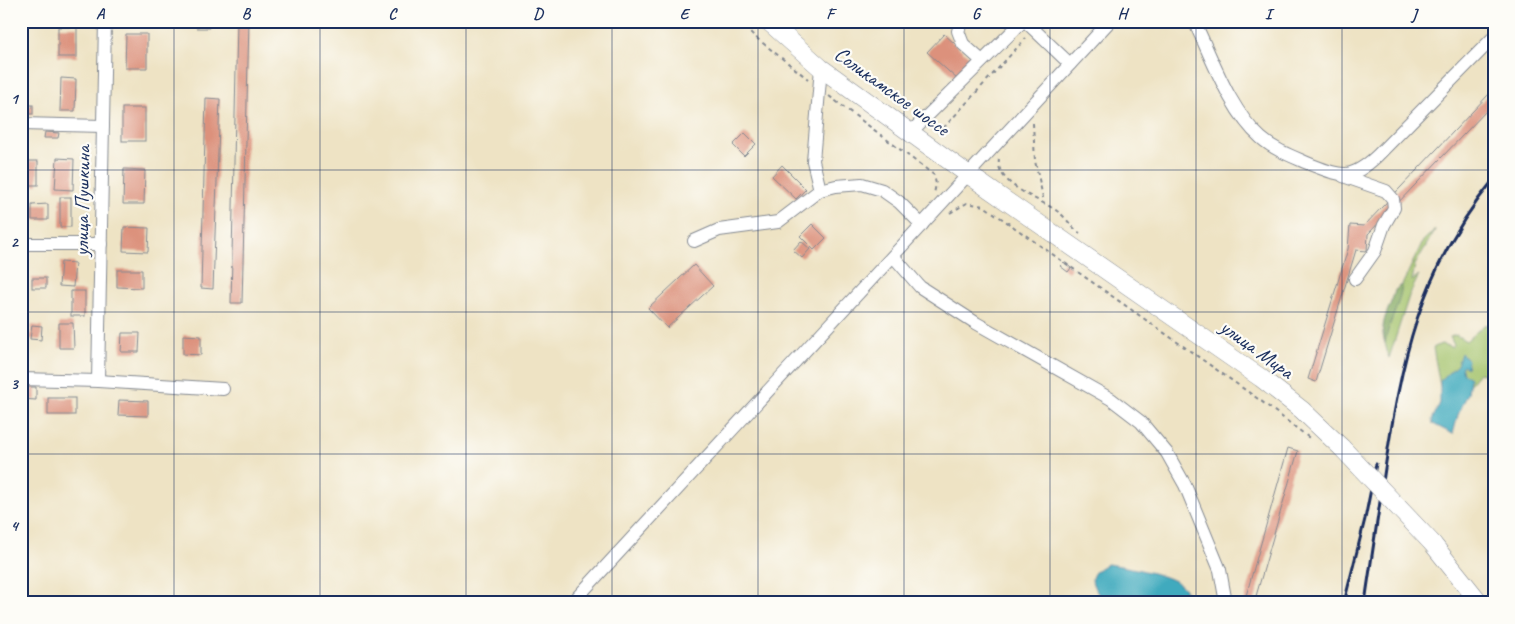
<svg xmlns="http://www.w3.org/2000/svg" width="1515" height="624" viewBox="0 0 1515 624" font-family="Caveat,sans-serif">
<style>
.green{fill:#a4c36c;stroke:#607965}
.forest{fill:#83a960;stroke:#4f6c5f}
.water{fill:#3faabe;stroke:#2d6c8e}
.building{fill:#dc917b}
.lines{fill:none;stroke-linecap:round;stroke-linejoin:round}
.minor-casing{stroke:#848991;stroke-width:14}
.highway-casing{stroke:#848991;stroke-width:19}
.path{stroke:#848991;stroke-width:2;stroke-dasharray:4 4;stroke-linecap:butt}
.minor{stroke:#fff;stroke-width:12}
.highway{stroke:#fff;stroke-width:18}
.rail{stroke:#1b2f5e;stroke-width:3}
.highway-bridge-casing{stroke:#848991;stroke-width:19;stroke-linecap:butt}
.highway-bridge{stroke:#fff;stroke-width:18}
.grid{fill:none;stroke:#1b2f5e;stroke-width:1;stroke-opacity:0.55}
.labels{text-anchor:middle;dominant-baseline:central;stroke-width:4.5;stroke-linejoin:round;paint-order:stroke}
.street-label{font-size:21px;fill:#1b2f5e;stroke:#fdfcf7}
.neatline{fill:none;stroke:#1b2f5e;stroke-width:2}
.grid-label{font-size:16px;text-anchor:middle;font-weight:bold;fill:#1b2f5e}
</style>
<rect width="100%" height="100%" fill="#fdfcf7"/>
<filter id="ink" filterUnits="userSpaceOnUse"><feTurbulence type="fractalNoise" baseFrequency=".02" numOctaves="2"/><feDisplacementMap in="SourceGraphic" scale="10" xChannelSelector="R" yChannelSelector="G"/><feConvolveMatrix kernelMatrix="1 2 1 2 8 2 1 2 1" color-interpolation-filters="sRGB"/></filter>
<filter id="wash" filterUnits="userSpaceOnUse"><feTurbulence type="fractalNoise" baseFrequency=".0096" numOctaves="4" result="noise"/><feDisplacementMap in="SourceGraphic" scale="20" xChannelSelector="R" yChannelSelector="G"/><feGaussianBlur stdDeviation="1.12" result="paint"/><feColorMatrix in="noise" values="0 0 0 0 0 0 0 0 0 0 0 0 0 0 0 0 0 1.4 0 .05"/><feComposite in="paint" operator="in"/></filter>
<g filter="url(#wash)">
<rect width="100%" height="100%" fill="#eee3c4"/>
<g class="green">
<path d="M1435,230l-20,35 -3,16 7,-6 -10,21 -20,62 -4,-15 2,-14 15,-44 21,-44z"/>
<path d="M1494,324v38l-6,2 -2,4 3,7 -10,-2 -9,11 -1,-6 -6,-5 -2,-7 3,-1 2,3 2,-4 -11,1 -17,16v5l-7,-38 8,-4 11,3 2,-2 -4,-8 6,-2 10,6 18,-16z"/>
</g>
<path class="forest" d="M1402,285c-2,21 -14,38 -17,58 -7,-21 5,-33 10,-53z"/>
<g class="water">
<path d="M1461,353l7,7 -1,8 -3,-3 -3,2 2,6 7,5 -2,15 -10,22 -5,19 -20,-10 -1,-4 8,-17v-22l17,-16z"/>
<path d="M1107,564c16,2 68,11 77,24 4,5 1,10 0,15h-80c-10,-17 -22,-27 3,-39z"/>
</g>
<g id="blocks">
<g class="building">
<path d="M197,21h12v7h-13z"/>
<path d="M237,21h12l-7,282h-11z"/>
<rect x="58" y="27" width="19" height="30"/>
<path d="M126,34h21v34h-22z"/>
<path d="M944,34l30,27 -17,18 -30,-27z"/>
<path d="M61,78l15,1 -1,32h-15z"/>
<path d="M1494,91v15l-5,2 -121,126 -1,17 -11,-1 -40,132 -8,-3 40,-130 2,-24 14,1 126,-133z"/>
<path d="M206,98l14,1 -7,190 -12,-1z"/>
<rect x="21" y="105" width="12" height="9"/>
<rect x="122" y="108" width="23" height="33"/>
<path d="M45,132l14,1 -1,5h-14z"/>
<path d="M745,133l11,11 -12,12 -11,-11z"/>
<path d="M57,158l17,1 -1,31 -18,-1z"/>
<rect x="24" y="161" width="14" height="24"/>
<path d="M782,165l24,24 -10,10 -24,-23z"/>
<path d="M124,169l21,1 -1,34h-21z"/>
<rect x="60" y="197" width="11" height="30"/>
<path d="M48,204v16h-16v-15z"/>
<path d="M812,224l14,14 -12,12 -14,-14z"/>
<path d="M124,227l25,1 -1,24 -25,-1z"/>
<path d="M801,241l9,8 -8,9 -9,-8z"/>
<path d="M61,262l14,1 -2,24 -14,-1z"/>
<path d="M1064,262l7,6 -3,4 -8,-6z"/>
<path d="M694,265l19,21 -46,42 -19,-20z"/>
<path d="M117,270h25v18l-25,-1z"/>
<rect x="32" y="278" width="14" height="10"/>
<rect x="71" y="291" width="14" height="25"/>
<path d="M59,323h14l1,25h-15z"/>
<path d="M32,325l10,1 -1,14 -11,-1z"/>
<path d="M122,333h18l-1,19h-18z"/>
<path d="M183,335l18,1v19l-18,-1z"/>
<path d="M21,387h15v13l-15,-1z"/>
<rect x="48" y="398" width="27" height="17"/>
<path d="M119,400l29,1v15l-30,-1z"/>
<path d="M1288,448l10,3 -44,152h-10z"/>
<rect x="1206" y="600" width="14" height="3"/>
</g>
</g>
</g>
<g filter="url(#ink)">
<use href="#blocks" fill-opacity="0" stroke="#848991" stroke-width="1"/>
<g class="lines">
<defs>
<g id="minor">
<path d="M962,21l-4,10 5,13 19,17"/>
<path d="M1025,21l45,43"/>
<path d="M1194,21c18,37 36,90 67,117 15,13 33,19 51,27 31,12 39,15 65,-9l117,-119"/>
<path d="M21,124l82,2"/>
<path d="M911,132l112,-111"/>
<path d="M1343,176l43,15 7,8 1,9 -10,17 -9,26 -20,28"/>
<path d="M820,190l-7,-29 8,-93"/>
<path d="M694,241l25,-11 59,-8 42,-32 16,-4 26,-2 20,6 17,12 23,23"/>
<path d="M21,244h80"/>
<path d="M894,257l26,30 56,36 135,76 30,23 26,31 18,32 35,85 6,33"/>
<path d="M21,379l77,2 125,8"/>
<path d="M98,381l7,-360"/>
<path d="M572,603l538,-582"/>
</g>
<g id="highway">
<path d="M768,21l53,47 148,107 292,203 41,32 40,38"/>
<path d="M1432,543l48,60"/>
</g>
</defs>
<use href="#minor" class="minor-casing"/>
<use href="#highway" class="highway-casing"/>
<g class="path">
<path d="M739,21l15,15 54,43"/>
<path d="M829,96l105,79 2,9 -2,10"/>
<path d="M1033,123l2,38 9,41"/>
<path d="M938,134l88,-96"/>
<path d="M999,159c-4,26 41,40 58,52 9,6 14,16 23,22"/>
<path d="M950,213l17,-10 17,3 277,195 51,39"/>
</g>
<use href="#minor" class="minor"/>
<use href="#highway" class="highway"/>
<g class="rail">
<path d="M1344,603l21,-84 11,-55"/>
<path d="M1365,603c6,-43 13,-86 19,-128 17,-114 35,-205 110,-296"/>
</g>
<defs>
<path id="highway-bridge" d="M1342,448l90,95"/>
</defs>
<use href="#highway-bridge" class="highway-bridge-casing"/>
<use href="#highway-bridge" class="highway-bridge"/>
</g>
</g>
<path class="grid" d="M174,21v582M320,21v582M466,21v582M612,21v582M758,21v582M904,21v582M1050,21v582M1196,21v582M1342,21v582M21,170h1473M21,312h1473M21,454h1473"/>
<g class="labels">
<g class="street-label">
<text transform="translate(892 91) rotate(36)">Соликамское шоссе</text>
<text transform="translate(82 201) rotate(-89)">улица Пушкина</text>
<text transform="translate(1257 349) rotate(36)">улица Мира</text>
</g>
</g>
<rect width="1515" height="624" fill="none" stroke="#fdfcf7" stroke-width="55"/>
<rect x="28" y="28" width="1460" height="568" class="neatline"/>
<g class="grid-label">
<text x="100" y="19">A</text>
<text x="246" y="19">B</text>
<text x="392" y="19">C</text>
<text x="538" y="19">D</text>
<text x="684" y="19">E</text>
<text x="830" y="19">F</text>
<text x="976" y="19">G</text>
<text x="1122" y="19">H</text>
<text x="1268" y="19">I</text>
<text x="1414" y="19">J</text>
<text x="14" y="104">1</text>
<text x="14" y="247">2</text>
<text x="14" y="389">3</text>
<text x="14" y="531">4</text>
</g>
</svg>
